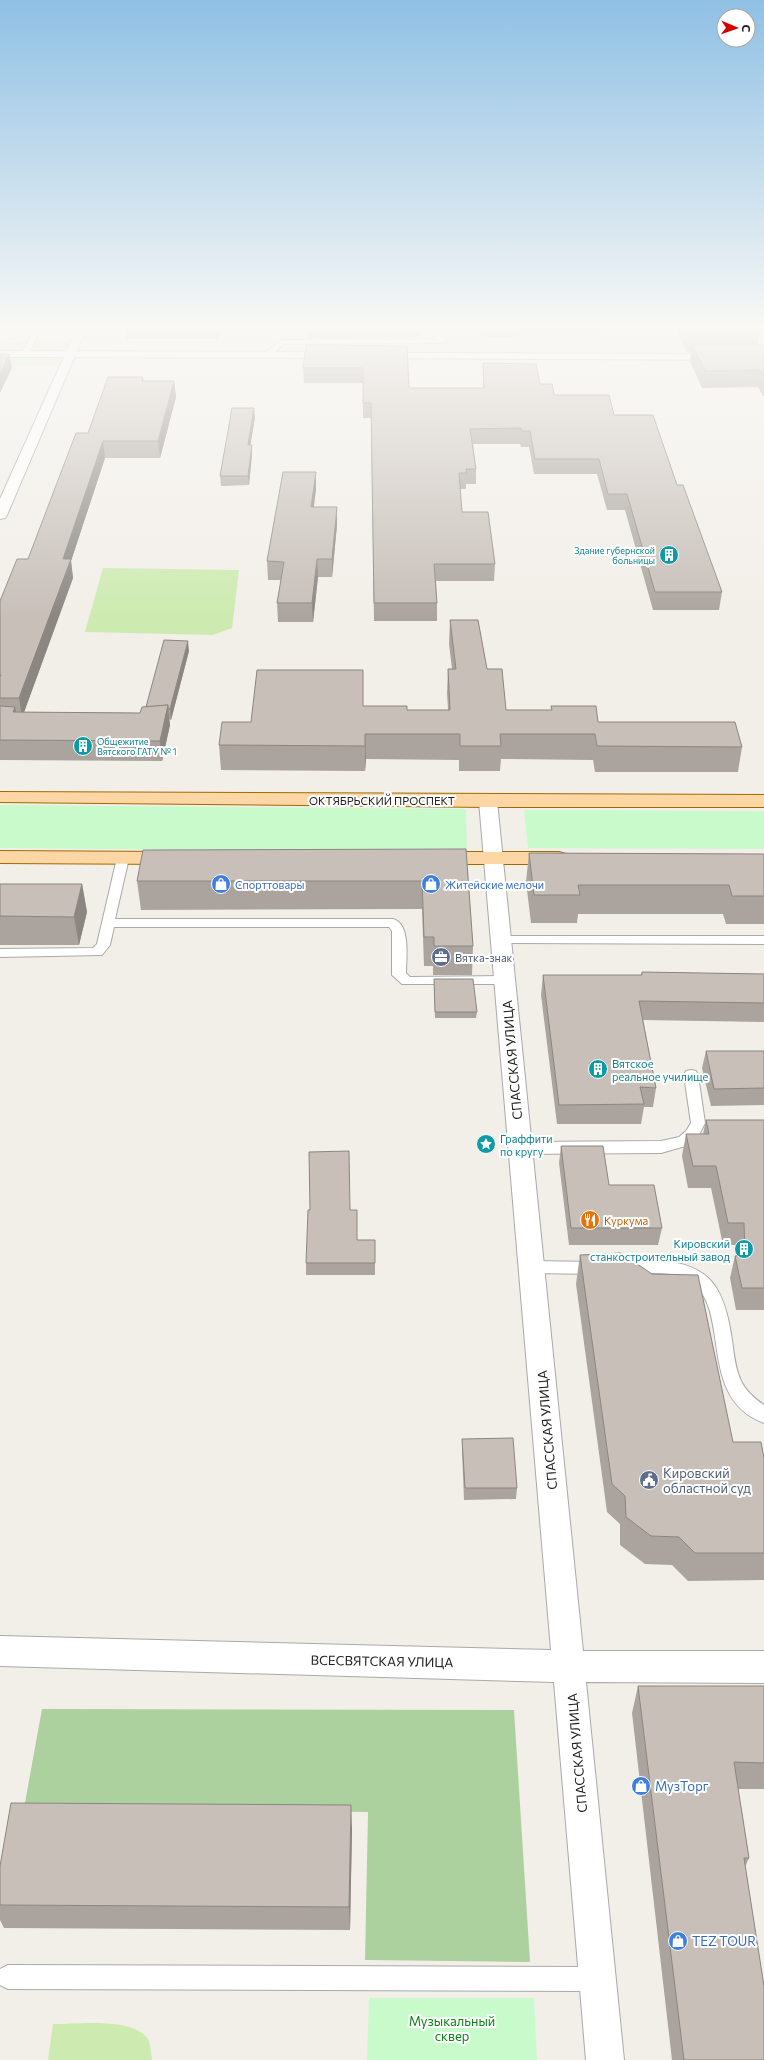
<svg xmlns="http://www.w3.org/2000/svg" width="764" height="2060" viewBox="0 0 764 2060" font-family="Commissioner,sans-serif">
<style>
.grass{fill:#cdebb0}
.forest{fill:#add19e}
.park{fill:#c8facc}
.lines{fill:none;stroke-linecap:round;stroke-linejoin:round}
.service-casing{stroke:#a9a9a9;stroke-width:2}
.minor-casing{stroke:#a9a9a9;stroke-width:2}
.tertiary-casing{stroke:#a9a9a9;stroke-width:2}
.primary-casing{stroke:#a06b00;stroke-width:2}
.service{fill:#fff;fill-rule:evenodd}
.minor{fill:#fff;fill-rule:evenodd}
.tertiary{fill:#fff;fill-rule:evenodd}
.primary{fill:#fcd6a4;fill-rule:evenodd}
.wall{fill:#aba49e}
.shaded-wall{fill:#8b8681}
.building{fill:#c7bfb8;stroke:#8b8681}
.labels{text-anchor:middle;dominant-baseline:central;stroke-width:4;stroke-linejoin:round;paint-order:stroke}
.far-culture-label{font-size:9px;fill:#0d838f;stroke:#fff;text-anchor:end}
.street-label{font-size:11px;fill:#222;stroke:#fff}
.shop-label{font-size:11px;fill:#366cbe;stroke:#fff;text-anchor:start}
.service-label{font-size:11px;fill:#4e5e75;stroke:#fff;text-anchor:start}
.culture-label{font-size:11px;fill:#0d838f;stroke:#fff;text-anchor:start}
.food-label{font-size:11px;fill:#c56008;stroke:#fff;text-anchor:start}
.near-street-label{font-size:13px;fill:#222;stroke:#fff}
.near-service-label{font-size:13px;fill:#4e5e75;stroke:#fff;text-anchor:start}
.near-shop-label{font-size:13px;fill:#366cbe;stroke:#fff;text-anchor:start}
.near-park-label{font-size:13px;fill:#0c8416;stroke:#fff}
</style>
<rect width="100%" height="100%" fill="#f2efe9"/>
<g class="grass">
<path d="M0,342h25l-4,7 -21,3z"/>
<path d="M35,342h39c-8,8 -33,16 -41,5z"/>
<path d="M0,359h56l7,1 1,5h-64z"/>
<path d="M103,568l136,2 -7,58 -19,7 -128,-3z"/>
<path d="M53,2024c23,0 81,-7 95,15 3,5 3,15 4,21h-104z"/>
</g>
<path class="forest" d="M42,1709l472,1 16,252 -165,-2 3,-148 -344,-4z"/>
<g class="park">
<path d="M0,805l466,4 1,43 -467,-4z"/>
<path d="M524,810l240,1v38l-236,-1z"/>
<path d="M369,1998h165l3,62h-170z"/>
</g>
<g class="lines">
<defs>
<g id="service">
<path d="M14,330h6l-4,7 -2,1 -4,-2z"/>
<path d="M34,330h6l-12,26h-6l-1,-2z"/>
<path d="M427,330h7l13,11 -4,2 -160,1 -13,13 -7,-2 18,-15 155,-1z"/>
<path d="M123,854l6,4 -14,61h278c18,5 13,39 13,54l4,4 95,-1 5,1 2,3 -2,3 -5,1h-103l-10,-9v-44l-3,-4h-275l-4,18 -8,10 -102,2v-8l93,-1 4,-4 20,-86z"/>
<path d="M501,936h263v8l-268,-1 -2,-3 2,-3z"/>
<path d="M691,1070l5,1 2,4 7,48 -8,16 -8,6 -28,8 -141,1 -5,-2 -3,-4 3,-4 5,-2 141,-1 18,-4 7,-6 5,-8 -7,-48 2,-4z"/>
<path d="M532,1261l65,1 6,1 2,5 -2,5 -6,1 -65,-1 -6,-1 -2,-5 2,-5z"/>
<path d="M658,1261c54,2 67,30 74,79 2,14 3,28 9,41 5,10 14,18 23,24v18c-71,-26 -28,-122 -80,-145 -16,-8 -40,-3 -58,-4l-6,-1 -2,-5 2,-5 6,-1z"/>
<path d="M8,1965l589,2 8,4 4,8 -4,8 -8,4 -589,-2 -8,-4v-16z"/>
</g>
<g id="minor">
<path d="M76,330h10l-79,185 -2,3 -5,1v-20z"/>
<path d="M488,795l6,2 3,4 86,850h181v32l-178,-1 38,378h-38l-32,-378 -554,-16v-30l551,14 -72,-849 3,-4z"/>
</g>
<g id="tertiary">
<path d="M0,351l335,1 6,3 -6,3 -335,-1z"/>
<path d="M377,353l387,1v6l-391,-2 -2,-2 2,-2z"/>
</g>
<g id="primary">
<path d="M0,792l764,3v12h-276l-488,-5z"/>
<path d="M0,851l171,1 7,2 3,4 -3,4 -7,2 -171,-1z"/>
<path d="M437,852h122l7,2 3,4 -3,4 -7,2h-122l-7,-2 -3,-4 3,-4z"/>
</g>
</defs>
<use href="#service" class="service-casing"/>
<use href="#minor" class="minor-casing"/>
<use href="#tertiary" class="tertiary-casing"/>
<use href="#primary" class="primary-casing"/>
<use href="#service" class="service"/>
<use href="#minor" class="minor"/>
<use href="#tertiary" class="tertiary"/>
<use href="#primary" class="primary"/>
</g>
<g class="wall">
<path d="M126,330h93l-1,9h-92z"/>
<path d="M308,330h112l-1,7 -111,1z"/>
<path d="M480,330h127v2h-88v5h-38z"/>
<path d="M676,330h84l-2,15 6,1v51l-6,-10 -56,1 -12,-27 1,-9h-5z"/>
<path d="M407,346l2,42h74v-25l57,21 14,11 60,20 63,70 45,107 -3,18h-66l-28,-100h-18l-10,-36h-63l-5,-27h-8l-1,-3h-47l3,25v15h-10v5h-6l2,23 33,52 -1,17h-58l1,22v18h-63l-3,-203h-8v-35h-59l-1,-15z"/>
<path d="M143,377l1,4h30l2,16 -16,61h-55l-34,103 2,17 -49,134 116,1 49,-62 -18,69 -2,-1 1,6 -8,36 -162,-1v-159l28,-42 60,-126z"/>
<path d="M255,417l-5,28h2v9l-3,31 -28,1 -1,-10z"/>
<path d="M316,472v17l-2,18 23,18 -5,52h-14l-5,45h-35l-1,-19 4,-23h-13l-1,-19z"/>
<path d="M450,620l37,49 19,41h45v-4l47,16 144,25 -4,25h-143l-2,-12 -92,-1 -1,12h-41v-11l-93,-1 -1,12 -144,-1 -2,-25 32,-23 112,-16 44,4h41l-1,-17 1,-24h4l-3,-25z"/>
<path d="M466,849l7,97 -1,29h-39v-9h-9l-2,-57 -281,1 -4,-29z"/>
<path d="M529,853l235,1v70h-38l-3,-10h-145l-1,9h-46l-5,-41z"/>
<path d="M0,884h82l5,28 -8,33h-79z"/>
<path d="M642,972l122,2v48l-121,-2 13,68 -3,19h-9l-3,17h-84l-16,-129 2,-20h98z"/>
<path d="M434,979l43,33 -1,6h-41z"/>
<path d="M706,1051h58v54l-53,1 -9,-38z"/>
<path d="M706,1120h58v190h-28l-6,-32 5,-22 4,-1v-10h-16l-12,-57h-23l-6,-32 4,-22h17z"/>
<path d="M561,1146l101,82 -4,17h-89l-10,-82z"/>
<path d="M350,1210l7,30h18v35h-69v-12z"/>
<path d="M580,1255l153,187 31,16v122l-76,1 -16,-16 -27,-1 -25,-19v-21l-13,-12 -31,-228z"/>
<path d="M462,1439l55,49 -1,11 -52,1 -2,-50z"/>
<path d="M638,1686h126v103h-26l11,69 -4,9 19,193h-92l-40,-347z"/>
<path d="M352,1829l-2,101 -346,-2 -4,-8v-54z"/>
</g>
<g class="shaded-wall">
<path d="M217,330h2l-1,9z"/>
<path d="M9,354l3,14 -12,25v-19z"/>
<path d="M174,381l2,16 -16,61 -2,-17z"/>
<path d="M254,408l1,9 -6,37 -1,-9z"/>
<path d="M103,441l2,17 -34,103 2,17 -51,140 -3,-20 44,-139z"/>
<path d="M252,445v9l-3,31 -1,-9z"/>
<path d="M316,472v17l-5,36v-18z"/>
<path d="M337,507v18l-5,52v-18z"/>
<path d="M317,559l1,18 -5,45 -1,-19z"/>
<path d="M188,641l1,10 -18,69 -1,-11z"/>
<path d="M168,705l2,20 -8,36 -2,-20z"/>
<path d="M15,707l4,19 -6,-14z"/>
<path d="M365,734l1,25 -1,12z"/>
<path d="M82,884l5,28 -8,33 -5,-28z"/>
<path d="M351,1805l1,24 -2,101 -1,-23z"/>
</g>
<g class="building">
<path d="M308,330h112l-112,1z"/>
<path d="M306,345l101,1 2,42h75l-1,-25 53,1 4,20h12l2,11h55l5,20h39l24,70h6l39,107h-67l-28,-98h-19l-9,-35h-64l-5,-28h-8l-1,-3 -51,1 6,40h-10l1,4h-8l3,39h26l7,52h-61l3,39h-63l-3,-200h-8v-35h-60z"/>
<path d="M692,345h72v31l-3,-6 -56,1z"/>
<path d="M0,354h9l-9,20z"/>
<path d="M108,377h35l-1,4h32l-16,60h-55l-40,118h8l-52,139h-19v-21l1,-2h-1v-74l17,-42h11l48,-126h12z"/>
<path d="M232,408h22l-6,37h4l-4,31h-28z"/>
<path d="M283,472h33l-5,35h26l-5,52h-15l-5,44h-35l7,-41 -17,-1z"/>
<path d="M450,620h28l9,49h15l4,41h46l-1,-4h45l2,16h137l7,25 -145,-1 -2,-12h-95l1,12h-41v-12h-95v12l-146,-1 3,-23h29l6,-52h106v36h44v4h43l-2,-41h8z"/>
<path d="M164,640l24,1 -18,68 -2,-1v-3l-22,2z"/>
<path d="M168,705l-8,36 -160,-1v-34l15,1 -2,5 127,1 2,-6z"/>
<path d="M466,849l7,97h-39v-9h-10l-2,-56h-285l6,-31z"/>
<path d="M529,853l235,1v42h-32l-3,-11h-151l2,10h-46z"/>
<path d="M0,884h82l-8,33 -74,-1z"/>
<path d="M642,972l122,2v29l-125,-2 17,87 -16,-1 4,17 -85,1 -16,-130h99z"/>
<path d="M434,979h39l4,33h-42z"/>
<path d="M706,1051h58v37l-50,1z"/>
<path d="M706,1120h58v168h-22l-7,-32 10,-1 -1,-32h-16l-12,-57h-23l-7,-32h23z"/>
<path d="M561,1146h42l6,39h45l8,43h-91z"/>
<path d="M349,1151l1,59h7v30h18v23h-69l2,-53h2l-1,-58z"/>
<path d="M621,1253l31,21 46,1 35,167h28l3,16v95h-69l-16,-16 -28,-1 -25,-19 -1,-21 -13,-12 -32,-229z"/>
<path d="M513,1438l4,50h-52l-3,-49z"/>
<path d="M638,1686h126v77l-30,-1 15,96h-5l20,128v74h-80z"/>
<path d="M11,1803l340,2 -2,102 -349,-2v-39z"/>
</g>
<linearGradient id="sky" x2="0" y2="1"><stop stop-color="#8fc0e4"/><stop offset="0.53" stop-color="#f9f8f5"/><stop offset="1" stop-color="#f9f8f5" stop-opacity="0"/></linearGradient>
<rect width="764" height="618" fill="url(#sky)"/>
<defs>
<symbol id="building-disc" viewBox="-11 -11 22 22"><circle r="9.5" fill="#0f9aa8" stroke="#fff"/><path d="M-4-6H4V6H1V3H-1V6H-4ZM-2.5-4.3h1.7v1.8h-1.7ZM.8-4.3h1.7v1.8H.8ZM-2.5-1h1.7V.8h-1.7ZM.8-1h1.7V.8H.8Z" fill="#fff"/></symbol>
<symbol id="shop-disc" viewBox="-11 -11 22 22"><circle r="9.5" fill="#3f7fe0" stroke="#fff"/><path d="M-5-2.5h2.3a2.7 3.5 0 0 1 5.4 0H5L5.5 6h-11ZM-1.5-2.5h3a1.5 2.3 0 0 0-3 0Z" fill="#fff"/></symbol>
<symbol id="office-disc" viewBox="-11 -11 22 22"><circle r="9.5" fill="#5c6f8a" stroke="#fff"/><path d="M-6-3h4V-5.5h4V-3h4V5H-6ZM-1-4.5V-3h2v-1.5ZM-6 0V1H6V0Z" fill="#fff"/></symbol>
<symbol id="sight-disc" viewBox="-11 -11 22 22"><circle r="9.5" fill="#0f9aa8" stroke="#fff"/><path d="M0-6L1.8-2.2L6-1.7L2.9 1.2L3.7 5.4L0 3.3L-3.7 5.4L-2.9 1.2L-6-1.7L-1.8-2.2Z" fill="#fff"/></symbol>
<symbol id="restaurant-disc" viewBox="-11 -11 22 22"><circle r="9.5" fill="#e8710a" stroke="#fff"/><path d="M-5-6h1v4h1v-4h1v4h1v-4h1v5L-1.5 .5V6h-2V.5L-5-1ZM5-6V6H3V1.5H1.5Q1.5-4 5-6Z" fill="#fff"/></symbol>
<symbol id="civic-disc" viewBox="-11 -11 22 22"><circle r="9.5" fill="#5c6f8a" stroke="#fff"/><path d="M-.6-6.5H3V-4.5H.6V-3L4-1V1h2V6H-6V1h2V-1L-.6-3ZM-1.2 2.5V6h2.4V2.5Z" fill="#fff"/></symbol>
</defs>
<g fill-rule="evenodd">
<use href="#building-disc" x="658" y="544" width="22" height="22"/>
<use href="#building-disc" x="72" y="735" width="22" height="22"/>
<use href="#shop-disc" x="210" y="873" width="22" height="22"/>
<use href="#shop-disc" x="420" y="873" width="22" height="22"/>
<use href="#office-disc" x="430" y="946" width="22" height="22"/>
<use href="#building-disc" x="587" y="1058" width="22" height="22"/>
<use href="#sight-disc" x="475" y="1133" width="22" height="22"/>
<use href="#restaurant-disc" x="579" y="1209" width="22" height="22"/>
<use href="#building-disc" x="733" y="1238" width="22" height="22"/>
<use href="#civic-disc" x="638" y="1469" width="22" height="22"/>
<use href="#shop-disc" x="630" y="1775" width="22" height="22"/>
<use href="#shop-disc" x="667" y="1930" width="22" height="22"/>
</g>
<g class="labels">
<g class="far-culture-label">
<text x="655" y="550">Здание губернской<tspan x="655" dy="10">больницы</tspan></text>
<text x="97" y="741" text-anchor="start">Общежитие<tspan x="97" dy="10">Вятского ГАТУ № 1</tspan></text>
</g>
<g class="street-label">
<text x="382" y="800">ОКТЯБРЬСКИЙ ПРОСПЕКТ</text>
</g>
<g class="shop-label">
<text x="235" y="884">Спорттовары</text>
<text x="445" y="884">Житейские мелочи</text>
</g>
<g class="service-label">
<text x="455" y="957">Вятка-знак</text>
</g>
<g class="culture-label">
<text x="612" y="1063">Вятское<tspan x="612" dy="13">реальное училище</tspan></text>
<text x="500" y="1138">Граффити<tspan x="500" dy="13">по кругу</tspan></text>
<text x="730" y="1243" text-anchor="end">Кировский<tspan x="730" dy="13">станкостроительный завод</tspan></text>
</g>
<g class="food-label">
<text x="604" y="1220">Куркума</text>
</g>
<g class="near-street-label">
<text transform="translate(512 1060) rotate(-95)">СПАССКАЯ УЛИЦА</text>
<text transform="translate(547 1430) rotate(-95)">СПАССКАЯ УЛИЦА</text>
<text transform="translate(382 1661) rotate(1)">ВСЕСВЯТСКАЯ УЛИЦА</text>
<text transform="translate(577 1753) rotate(-95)">СПАССКАЯ УЛИЦА</text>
</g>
<g class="near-service-label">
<text x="663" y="1473">Кировский<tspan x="663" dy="15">областной суд</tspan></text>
</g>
<g class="near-shop-label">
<text x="655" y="1786">МузТорг</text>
<text x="692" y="1941">TEZ TOUR</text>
</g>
<g class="near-park-label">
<text x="452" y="2021">Музыкальный<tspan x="452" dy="15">сквер</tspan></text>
</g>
</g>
<g transform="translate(736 28) rotate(92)"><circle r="19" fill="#ffffff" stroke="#a7a7a7"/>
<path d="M0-3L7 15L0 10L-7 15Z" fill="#d40000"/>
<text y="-6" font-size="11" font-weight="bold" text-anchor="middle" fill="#222222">С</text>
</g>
</svg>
